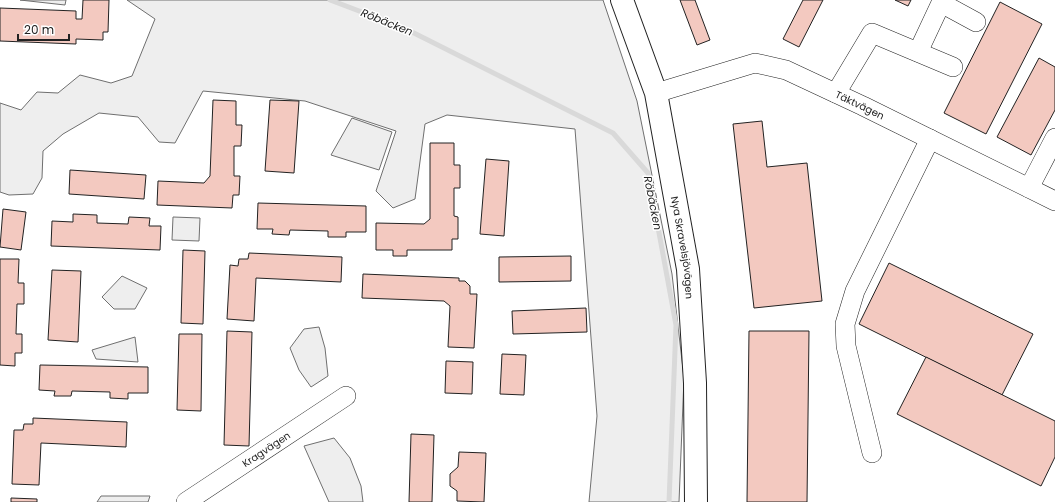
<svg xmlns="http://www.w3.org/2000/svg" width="1055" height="502" viewBox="0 0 1055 502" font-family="Poppins,sans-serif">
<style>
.green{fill:#eee;stroke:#6f6f6f}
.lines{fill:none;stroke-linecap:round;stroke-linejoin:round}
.stream{stroke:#d9d9d9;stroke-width:5}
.building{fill:#f3c9c0;stroke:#222}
.minor-casing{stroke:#222;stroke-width:20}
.major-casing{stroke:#222;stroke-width:24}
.minor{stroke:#fff;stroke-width:19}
.major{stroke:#fff;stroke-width:22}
.labels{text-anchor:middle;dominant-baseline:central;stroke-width:3;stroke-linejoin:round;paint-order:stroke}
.street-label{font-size:10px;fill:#222;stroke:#fff}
.water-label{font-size:11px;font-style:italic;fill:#222;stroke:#fff}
</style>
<rect width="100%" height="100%" fill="#fff"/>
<g class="green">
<path d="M20,0h46l-1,5z"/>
<path d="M127,0h476l34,101 35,173 12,104 -5,124h-90l8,-86 -22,-287 -128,-14 -22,9 -10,75 -22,9 -17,-17 20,-60 -91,-30 -102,-10 -28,52 -16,-1 -21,-25 -39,-4 -36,21 -20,17 -1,27 -9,16 -24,1 -9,-3v-89l21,7 16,-18 21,1 22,-18 31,8 21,-7 23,-57z"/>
<path d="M352,118l40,14 -13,38 -48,-15z"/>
<path d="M173,217l27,1 -1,23 -27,-1z"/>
<path d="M122,276l25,12 -12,21h-21l-12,-12z"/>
<path d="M319,327l6,21 3,28 -17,11 -12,-17 -9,-22 14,-19z"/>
<path d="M135,337l3,25 -42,-3 -4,-9z"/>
<path d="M334,438l16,20 11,28 2,16h-34l-25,-56z"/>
<path d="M101,496h49l-2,6h-51z"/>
</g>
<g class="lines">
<path class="stream" d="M330,0l74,28 209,105 35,40 28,152 -7,177"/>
</g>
<g class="building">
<path d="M83,0h26l-1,32h-5v8l-27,-1v5l-76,-3v-33l76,3v8h6z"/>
<path d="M680,0h15l15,40 -13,5z"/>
<path d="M803,0h20l-24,47 -16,-8z"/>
<path d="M895,0h16l-3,6z"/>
<path d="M1000,2l42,22 -56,110 -42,-21z"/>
<path d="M1039,58l16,9v43l-24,45 -34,-18z"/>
<path d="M213,100l23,1v24h6l-1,21h-7v30h6l-1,19h-6l-1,13 -75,-3 1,-24 46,2 6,-7z"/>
<path d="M270,100l29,1 -5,72 -29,-2z"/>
<path d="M762,121l5,46 40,-4 15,138 -68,7 -21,-184z"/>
<path d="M430,143h24v22h6v23h-6v28l4,1v22h-6v11h-45v6h-14v-6h-17v-27l48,1 6,-5z"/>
<path d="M486,159l23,2 -5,75 -24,-2z"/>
<path d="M70,170l76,5 -2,24 -75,-5z"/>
<path d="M258,203l108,3v26h-20v5h-18v-6l-38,-1 -1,5 -17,-1 1,-5h-16z"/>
<path d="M3,209l23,3 -5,38 -21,-3z"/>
<path d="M73,214l24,1v8l31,1 1,-7 21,1 -1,8h12l-1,24 -109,-4 1,-25 21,1z"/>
<path d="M183,250l22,1 -2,73 -22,-1z"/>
<path d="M249,253l93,4 -1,25 -85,-4 -2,43 -27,-2 3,-54 8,1 1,-7h9z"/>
<path d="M571,256v25l-72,1v-25z"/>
<path d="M0,259h19l-1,24h6v21h-7l-1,30h6v19h-7v13l-15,-1z"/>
<path d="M889,263l144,71 -31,61 -143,-71z"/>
<path d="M52,270l29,1 -3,71 -30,-2z"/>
<path d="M363,274l96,4v3h6l5,5v8h7l-3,54 -26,-1 2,-41 -6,-5 -82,-3z"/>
<path d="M586,308l1,24 -74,2 -1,-23z"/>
<path d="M227,331l25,1 -3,114 -25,-1z"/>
<path d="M749,331h60l-2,171h-60z"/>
<path d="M179,334h23l-1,77 -24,-1z"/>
<path d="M502,354l24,1 -2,40 -24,-1z"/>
<path d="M926,357l129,64v36l-14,29 -144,-72z"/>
<path d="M446,361l27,1 -1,32 -27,-1z"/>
<path d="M40,365l108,2v26h-20v6l-18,-1v-6l-38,-1 -1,5h-17l1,-5 -16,-1z"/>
<path d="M33,418l94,4 -1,25 -85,-4 -2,42 -27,-1 2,-54h9l1,-6h9z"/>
<path d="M411,434l23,1 -2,67h-23z"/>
<path d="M459,452l27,1 -2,49 -27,-1v-10l-7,-5v-12l8,-7z"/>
<path d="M11,498l26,1v3h-26z"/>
</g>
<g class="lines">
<defs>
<g id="minor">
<path d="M918,52l23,-49 35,19"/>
<path id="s1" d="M656,93l99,-30 31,7 77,36 192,95"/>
<path d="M836,93l36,-60 81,34"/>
<path d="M1029,188l26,-50"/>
<path d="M872,453l-26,-107 -1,-22 10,-33 75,-152"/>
<path id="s2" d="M186,502l160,-106"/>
</g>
<g id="major">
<path id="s3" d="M622,0l34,93 32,176 7,114 1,119"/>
</g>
</defs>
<use href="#minor" class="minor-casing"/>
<use href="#major" class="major-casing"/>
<use href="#minor" class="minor"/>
<use href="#major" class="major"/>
</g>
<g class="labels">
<g class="street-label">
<text stroke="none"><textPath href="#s1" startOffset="217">Täktvägen</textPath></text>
<text stroke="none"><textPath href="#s3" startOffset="256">Nya Skravelsjövägen</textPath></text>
<text stroke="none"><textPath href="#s2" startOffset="96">Kragvägen</textPath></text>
</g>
<g class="water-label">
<text transform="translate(387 22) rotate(22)">Röbäcken</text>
<text transform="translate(653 203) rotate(79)">Röbäcken</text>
</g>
</g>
<path d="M18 34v6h51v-6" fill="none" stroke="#222222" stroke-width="2"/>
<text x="24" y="34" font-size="12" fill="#222222" stroke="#ffffff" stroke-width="3" paint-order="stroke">20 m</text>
</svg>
